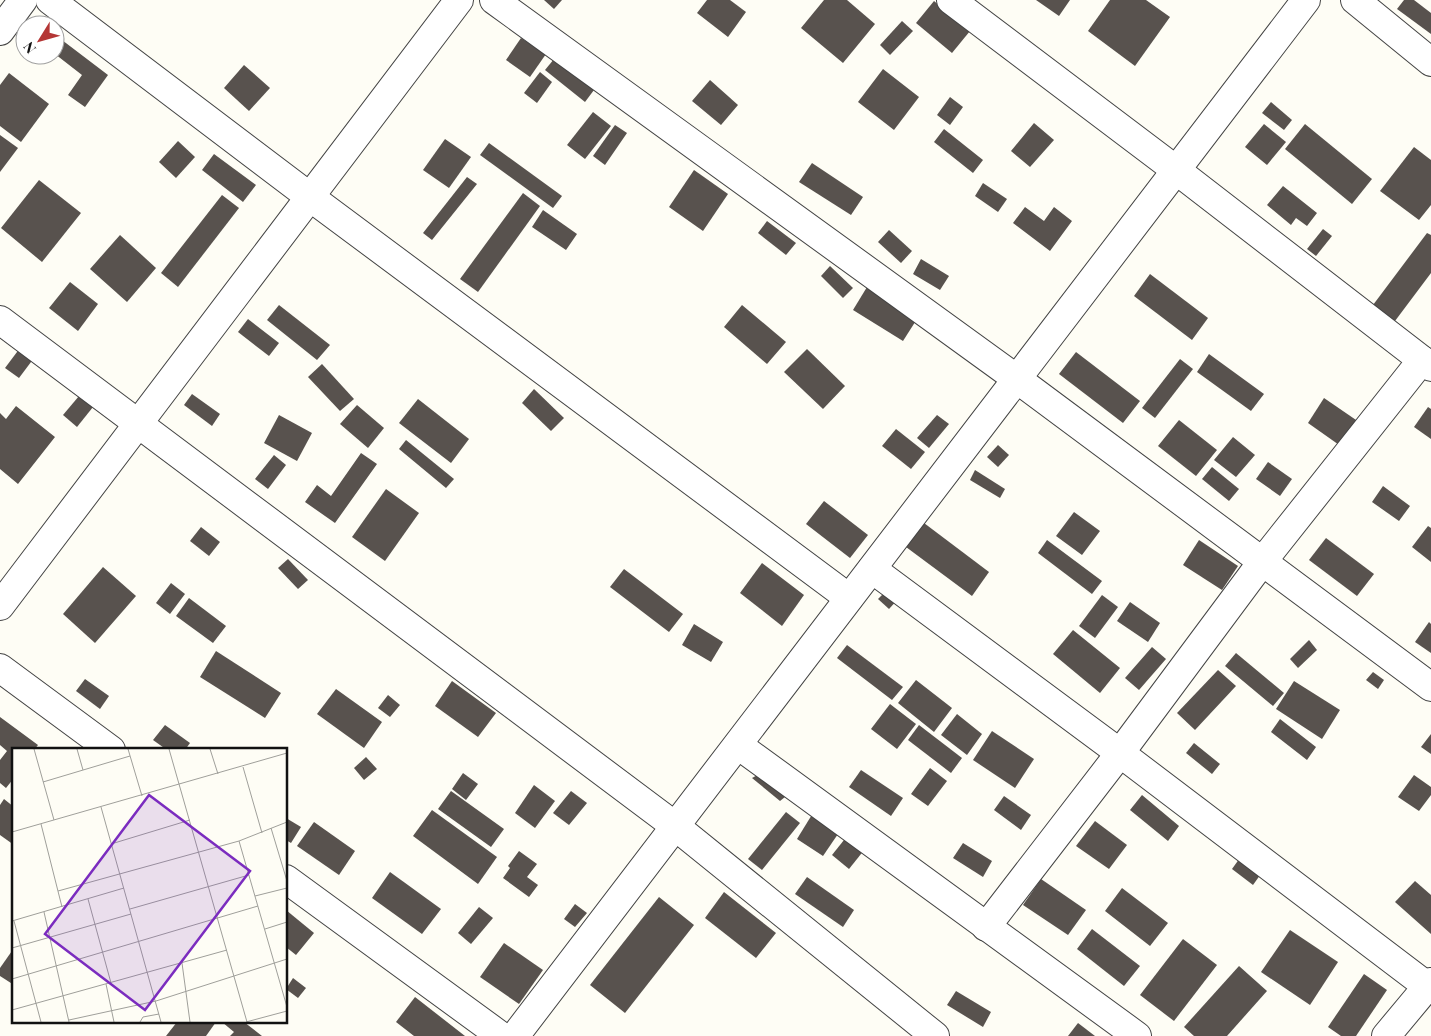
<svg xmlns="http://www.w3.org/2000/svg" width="1431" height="1036" viewBox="0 0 1431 1036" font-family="'Playfair Display',serif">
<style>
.building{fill:#58524e}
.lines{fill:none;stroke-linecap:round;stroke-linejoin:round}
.minor-casing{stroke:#444;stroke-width:30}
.minor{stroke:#fff;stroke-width:28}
.inset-road{fill:none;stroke:#9f9f9a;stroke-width:1}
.view{fill:#7b2cbf;fill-opacity:0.15;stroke:#7b2cbf;stroke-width:2.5}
.inset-edge{fill:none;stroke:#111;stroke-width:2.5}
</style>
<rect width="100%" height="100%" fill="#fefdf5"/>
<g class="building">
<path d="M544,0h18l-8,9z"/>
<path d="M707,0h23l16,12 -18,25 -31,-24z"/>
<path d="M824,0h23l28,24 -32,39 -42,-35z"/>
<path d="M1036,0h34l-11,16z"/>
<path d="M1110,0h36l24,17 -35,49 -47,-35z"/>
<path d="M1404,0h10l17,13v21l-34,-25z"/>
<path d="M934,1l36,30 -18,22 -36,-30z"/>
<path d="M902,21l11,10 -23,24 -10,-10z"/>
<path d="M58,37l50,38 -23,32 -17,-12 14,-20 -27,-21v-14z"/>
<path d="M521,38l25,16 -16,23 -24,-17z"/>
<path d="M554,59l40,31 -9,12 -40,-32z"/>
<path d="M244,65l26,23 -21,23 -25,-23z"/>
<path d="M883,69l36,28 -25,33 -36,-28z"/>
<path d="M540,72l12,10 -15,21 -13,-10z"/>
<path d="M9,73l40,31 -28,38 -21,-16v-41z"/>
<path d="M710,80l28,25 -17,20 -29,-24z"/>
<path d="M950,97l13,10 -13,18 -13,-10z"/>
<path d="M1271,102l21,18 -8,10 -22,-17z"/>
<path d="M593,112l18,14 -26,33 -18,-14z"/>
<path d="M1034,123l20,17 -24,27 -19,-16z"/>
<path d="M1264,124l22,18 -19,23 -22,-18z"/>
<path d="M1305,124l67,55 -20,25 -67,-55z"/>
<path d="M615,125l12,8 -22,32 -12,-9z"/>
<path d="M944,129l39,31 -10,13 -39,-31z"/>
<path d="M0,135l18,13 -18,24z"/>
<path d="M445,139l26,18 -22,31 -26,-18z"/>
<path d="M178,141l17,16 -19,21 -17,-16z"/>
<path d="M489,143l73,53 -9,12 -73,-53z"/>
<path d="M1414,147l17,13v45l-12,15 -39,-29z"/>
<path d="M214,154l42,31 -13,17 -41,-32z"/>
<path d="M812,163l51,34 -12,18 -52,-33z"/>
<path d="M694,170l34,24 -25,37 -34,-24z"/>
<path d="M467,177l10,7 -45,56 -9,-7z"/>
<path d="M39,180l42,33 -39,49 -41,-34z"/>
<path d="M983,183l24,16 -9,13 -23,-16z"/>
<path d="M1283,186l34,27 -10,13 -11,-8 -5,7 -24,-20z"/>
<path d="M523,193l17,13 -62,86 -18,-13z"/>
<path d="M222,195l17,13 -61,79 -17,-14z"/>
<path d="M1025,207l19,14 10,-14 18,14 -22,30 -37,-28z"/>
<path d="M543,210l34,24 -11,16 -34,-23z"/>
<path d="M767,221l29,22 -10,12 -28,-22z"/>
<path d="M1323,229l9,7 -16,20 -9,-7z"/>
<path d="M889,230l23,21 -11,12 -23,-21z"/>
<path d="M1427,233l4,2v38l-36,48 -22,-16z"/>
<path d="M120,235l36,33 -29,34 -37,-33z"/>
<path d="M921,259l28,17 -9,14 -27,-16z"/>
<path d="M830,266l23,22 -10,10 -22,-22z"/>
<path d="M1150,274l58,44 -16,22 -58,-44z"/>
<path d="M70,282l28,22 -20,27 -29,-23z"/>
<path d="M867,287l50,32 -14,22 -50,-31z"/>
<path d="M279,305l51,40 -13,15 -50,-40z"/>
<path d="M742,305l44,37 -19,22 -43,-37z"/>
<path d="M248,319l31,24 -10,13 -31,-24z"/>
<path d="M20,348l14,10 -15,20 -14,-10z"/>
<path d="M807,349l38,37 -22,23 -39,-37z"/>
<path d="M1076,352l64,49 -17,22 -64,-49z"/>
<path d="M1209,354l55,40 -13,17 -54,-39z"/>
<path d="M1180,359l13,10 -38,49 -13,-10z"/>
<path d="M322,364l32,35 -14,12 -32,-34z"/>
<path d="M534,389l30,29 -13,13 -29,-28z"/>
<path d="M192,394l28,20 -8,12 -28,-21z"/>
<path d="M79,396l14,11 -16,20 -14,-12z"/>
<path d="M1324,398l35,24 -17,25 -34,-24z"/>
<path d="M418,399l51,40 -18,24 -52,-40z"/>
<path d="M357,405l27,23 -16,20 -28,-24z"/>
<path d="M16,406l39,31 -37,47 -18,-15v-56l6,6z"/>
<path d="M1428,407l3,2v30l-17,-12z"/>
<path d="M279,415l33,18 -15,28 -33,-18z"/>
<path d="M937,415l12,9 -20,24 -12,-10z"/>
<path d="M1179,420l38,30 -21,26 -38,-30z"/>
<path d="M896,429l29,23 -14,17 -29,-23z"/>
<path d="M1233,437l22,18 -19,22 -22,-17z"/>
<path d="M406,440l48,39 -8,9 -47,-39z"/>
<path d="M998,445l11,10 -11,12 -11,-10z"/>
<path d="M361,453l16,11 -42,59 -30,-21 12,-17 14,11z"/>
<path d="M274,455l12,10 -18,24 -13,-10z"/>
<path d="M1268,462l24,17 -12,17 -24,-17z"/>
<path d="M1212,467l27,22 -10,12 -27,-22z"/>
<path d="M975,470l30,19 -5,9 -30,-18z"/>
<path d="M1383,486l27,20 -11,15 -27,-19z"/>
<path d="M386,489l33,24 -34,48 -33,-24z"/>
<path d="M824,501l44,34 -18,23 -44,-34z"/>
<path d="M1074,512l26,19 -18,24 -26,-19z"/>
<path d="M924,523l65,49 -17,24 -66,-49z"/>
<path d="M1428,526l3,2v34l-19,-15z"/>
<path d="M201,527l19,15 -11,14 -19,-15z"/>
<path d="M1326,538l48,36 -17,22 -48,-36z"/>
<path d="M1047,540l55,41 -10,13 -54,-41z"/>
<path d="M1199,540l39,26 -16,24 -39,-25z"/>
<path d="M288,559l20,21 -10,9 -20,-21z"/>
<path d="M762,563l42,32 -22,31 -42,-33z"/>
<path d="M103,567l33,29 -41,47 -32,-29z"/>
<path d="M624,569l59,45 -14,18 -59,-45z"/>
<path d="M171,583l14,11 -15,20 -14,-11z"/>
<path d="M889,588l10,10 -10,11 -11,-10z"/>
<path d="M1102,595l16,12 -23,31 -16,-12z"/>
<path d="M189,598l37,28 -13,17 -37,-27z"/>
<path d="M1130,602l30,21 -12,19 -31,-21z"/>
<path d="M1429,622l2,2v29l-16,-11z"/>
<path d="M694,624l29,18 -12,20 -29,-17z"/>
<path d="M1073,630l47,38 -20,25 -47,-39z"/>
<path d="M1309,640l8,10 -19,18 -8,-9z"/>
<path d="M847,645l56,42 -11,13 -55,-42z"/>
<path d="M1152,647l14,12 -27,31 -14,-12z"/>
<path d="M216,651l65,42 -16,25 -65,-41z"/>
<path d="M1236,653l48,40 -11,13 -48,-40z"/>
<path d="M1218,670l18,16 -41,44 -18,-17z"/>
<path d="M1373,672l11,8 -6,9 -12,-9z"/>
<path d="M85,679l24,17 -9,13 -24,-18z"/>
<path d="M916,680l36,28 -18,24 -36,-29z"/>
<path d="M452,681l44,32 -18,24 -43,-31z"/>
<path d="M1294,681l46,29 -18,29 -46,-30z"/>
<path d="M336,689l46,33 -18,26 -47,-34z"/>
<path d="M388,695l12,10 -10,12 -12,-9z"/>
<path d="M890,704l26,20 -19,25 -26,-20z"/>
<path d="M957,714l25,20 -15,21 -26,-20z"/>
<path d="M0,717l38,28 -4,5h-20v28l-8,10 -6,-5v-23l7,-9 -7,-6z"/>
<path d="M1280,719l36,28 -9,13 -36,-28z"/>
<path d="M165,725l25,18 -5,7h-18l-14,-10z"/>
<path d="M919,725l43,33 -11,15 -43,-33z"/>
<path d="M992,731l42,28 -19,29 -42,-28z"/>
<path d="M1431,734v20l-10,-7z"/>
<path d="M1194,743l26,21 -8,10 -26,-21z"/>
<path d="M366,757l11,12 -13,11 -10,-12z"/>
<path d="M930,768l17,13 -19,25 -17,-12z"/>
<path d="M767,770l28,19 -15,12 -28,-23z"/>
<path d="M861,770l42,28 -12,18 -42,-29z"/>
<path d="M463,773l15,11 -12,16 -14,-11z"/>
<path d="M1414,775l17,12v8l-12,16 -21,-14z"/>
<path d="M534,785l21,16 -20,27 -20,-15z"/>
<path d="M451,791l53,38 -13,18 -53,-38z"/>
<path d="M571,791l16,12 -18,22 -16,-12z"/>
<path d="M1142,795l37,31 -11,15 -38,-31z"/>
<path d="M1004,796l27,19 -10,15 -27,-20z"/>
<path d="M4,799l10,8v38l-14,-10v-30z"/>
<path d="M432,810l65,47 -19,27 -65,-48z"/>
<path d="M786,812l14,11 -38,47 -14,-11z"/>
<path d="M813,813l27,18 -17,25 -26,-17z"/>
<path d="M286,818l15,9 -10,16 -5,-3z"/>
<path d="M1095,821l32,24 -18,24 -33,-23z"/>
<path d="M314,822l41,29 -16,24 -42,-29z"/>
<path d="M848,835l17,14 -16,20 -17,-14z"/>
<path d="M963,843l29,18 -9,16 -30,-19z"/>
<path d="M519,851l18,13 -10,13 11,8 -9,12 -26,-19 7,-10 -2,-2z"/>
<path d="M1242,855l21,16 -10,14 -21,-16z"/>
<path d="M390,872l51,37 -19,25 -50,-36z"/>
<path d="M807,877l47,33 -11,17 -48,-33z"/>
<path d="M1041,879l45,31 -18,25 -45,-30z"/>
<path d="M1415,881l16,14v39l-36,-32z"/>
<path d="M1122,888l46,35 -18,23 -45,-35z"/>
<path d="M724,892l52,41 -20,25 -51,-40z"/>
<path d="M659,897l35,28 -69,88 -35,-28z"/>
<path d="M575,904l12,9 -12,14 -11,-8z"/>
<path d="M479,907l14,11 -22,26 -13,-11z"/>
<path d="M286,910l28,23 -18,22 -10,-8z"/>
<path d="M1092,929l48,37 -16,20 -47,-37z"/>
<path d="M1290,930l48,32 -28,43 -49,-33z"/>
<path d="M1183,939l34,26 -43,56 -34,-26z"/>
<path d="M504,943l39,27 -24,34 -39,-27z"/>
<path d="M14,948v37l-14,-9v-8z"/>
<path d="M1239,966l28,25 -40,45h-33l-10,-9z"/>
<path d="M1364,974l23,16 -31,46h-15l-13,-9z"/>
<path d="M293,978l13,10 -8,10 -12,-9z"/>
<path d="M956,991l35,21 -8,15 -36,-22z"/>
<path d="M415,997l50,39h-51l-18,-14z"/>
<path d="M177,1022h39l-10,14h-40z"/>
<path d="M222,1022h22l18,14h-32l4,-4z"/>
<path d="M1078,1023l17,13h-27z"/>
</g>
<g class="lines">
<defs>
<g id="minor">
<path d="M50,0l260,197 539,401"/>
<path d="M494,0l523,379 414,308"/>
<path d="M951,0l225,170 255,197"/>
<path d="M1355,0l76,62"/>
<path d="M0,31l23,-31"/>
<path d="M0,320l675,506 260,210"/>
<path d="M872,569l248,184 311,236"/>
<path d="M0,606l459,-606"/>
<path d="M0,668l111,82"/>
<path d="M738,745l399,291"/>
<path d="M286,879l215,157"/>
<path d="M986,927l134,-174 142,-191 160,-202"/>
<path d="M515,1036l791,-1036"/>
<path d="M1386,1036l45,-54"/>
</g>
</defs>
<use href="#minor" class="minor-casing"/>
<use href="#minor" class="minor"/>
</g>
<g transform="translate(12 748)">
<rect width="275" height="275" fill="#fefdf5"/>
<path class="inset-road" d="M22,1l20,71M65,1l6,21M116,1l14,47M157,1l78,273M198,1l8,25M231,19l19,66M31,34l87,-26M89,59l60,215M29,76l21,83M259,80l16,53M0,84l275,-79M227,93l48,166M99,96l79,-24M46,143l181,-50 48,-19M243,148l32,-8M76,151l23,84M118,161l119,-34M32,164l25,110M0,173l112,-33M2,173l27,101M253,181l22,-7M0,200l119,-34M170,215l8,59M0,231l246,-73M94,236l8,38M0,262l215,-60M57,272l87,-19 131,-42M128,274l3,-5 16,-3M234,274l41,-11"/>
<path class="view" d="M137,47l101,76 -105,139 -100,-76z"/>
<rect width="275" height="275" class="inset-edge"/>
</g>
<g transform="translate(40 40) rotate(233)"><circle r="24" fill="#ffffff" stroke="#a0a0a0"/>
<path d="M0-4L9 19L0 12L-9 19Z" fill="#b43635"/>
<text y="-8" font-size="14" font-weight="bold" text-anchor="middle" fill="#111111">N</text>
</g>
</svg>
